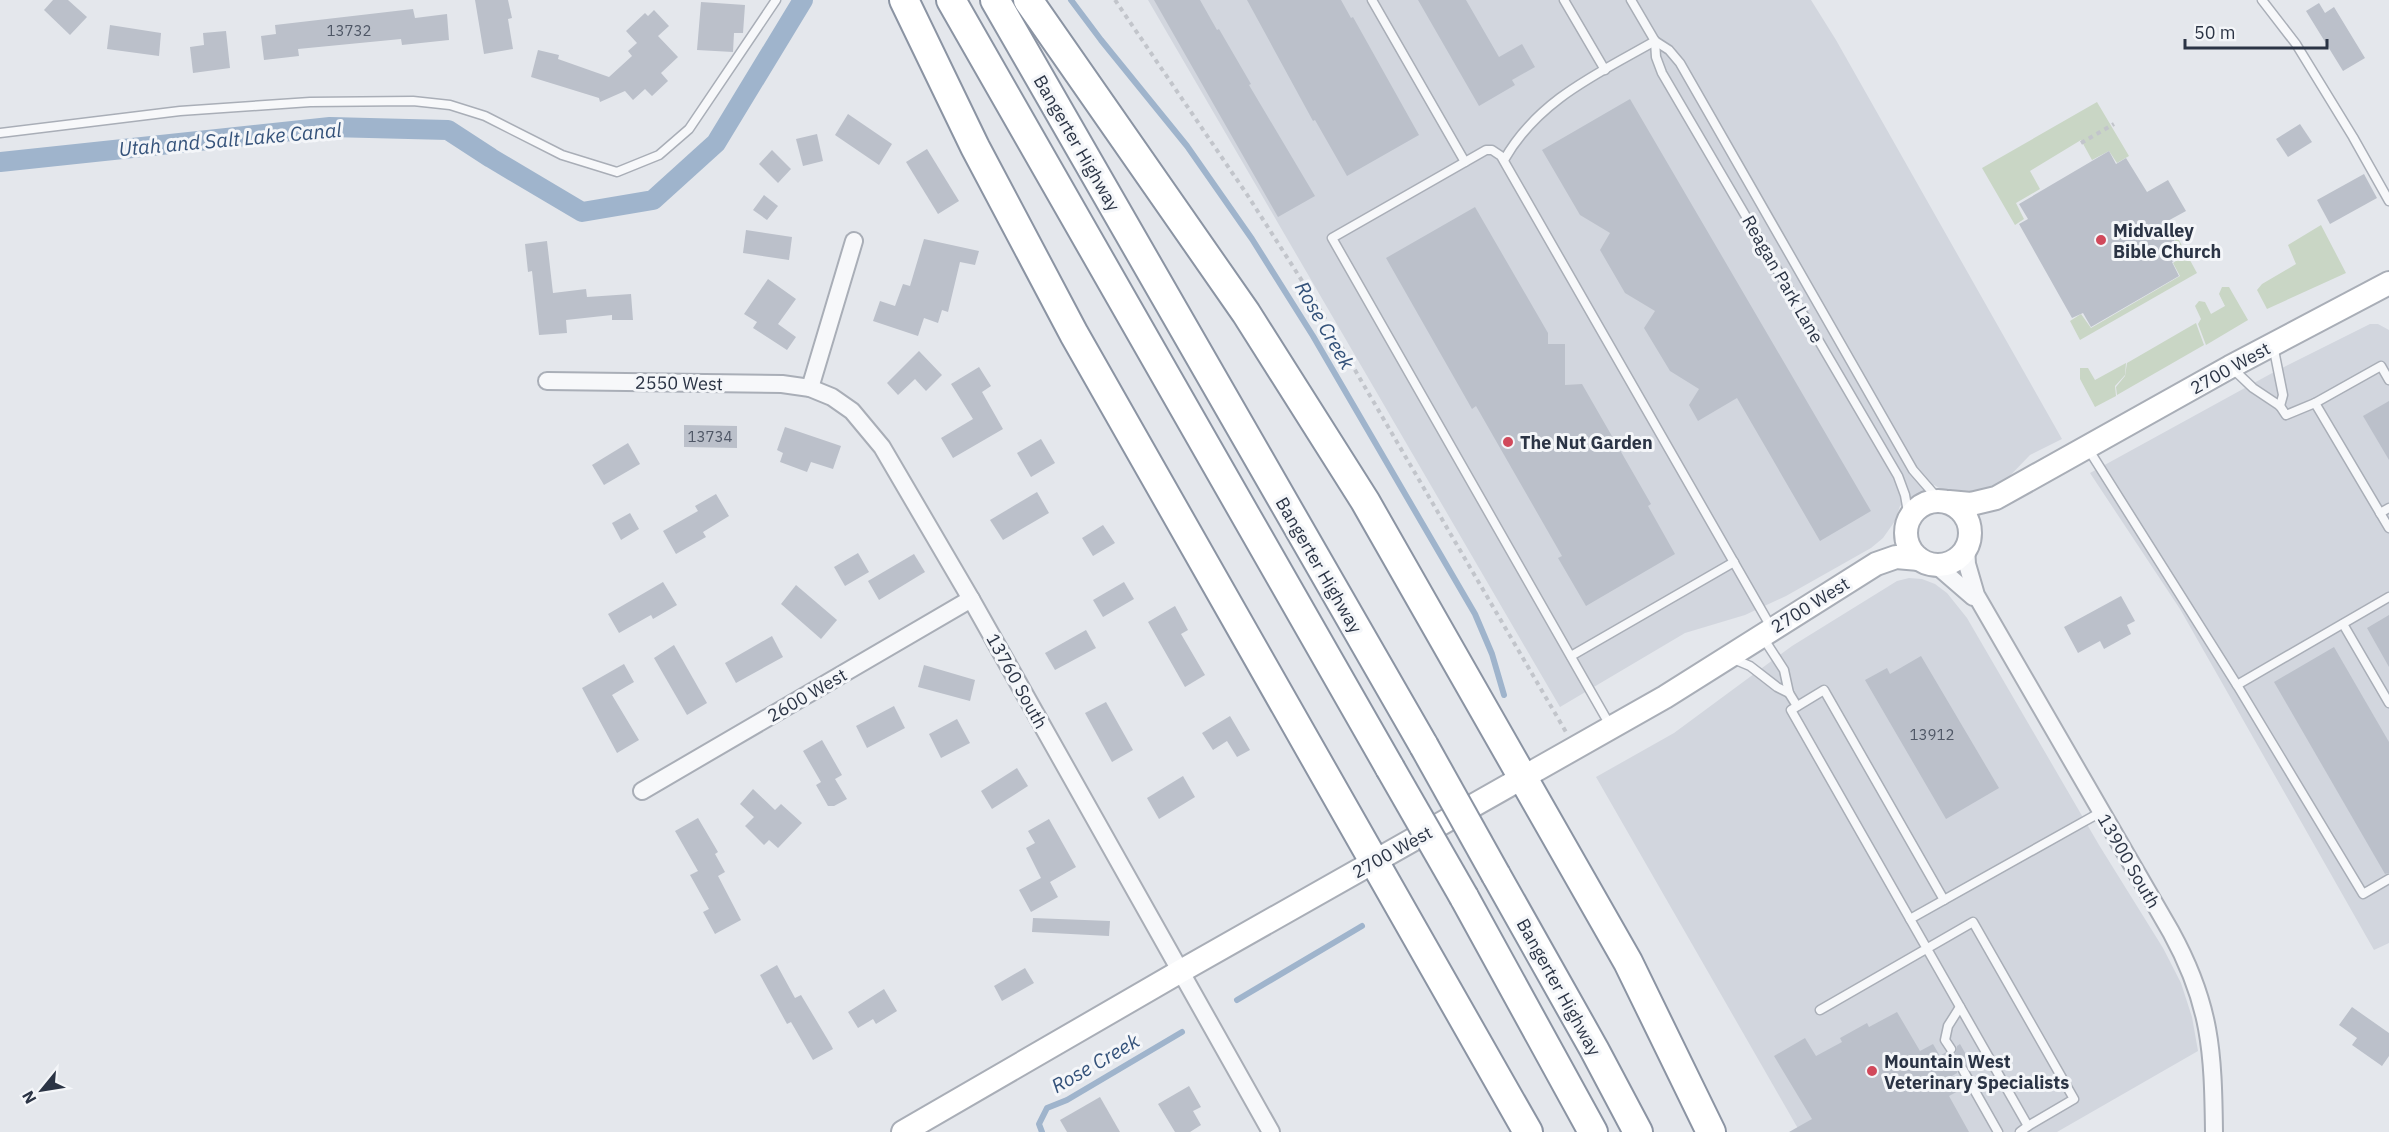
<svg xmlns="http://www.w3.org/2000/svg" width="2389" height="1132" viewBox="0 0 2389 1132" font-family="'IBM Plex Sans',sans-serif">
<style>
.built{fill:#d2d6de}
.green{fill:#c9d6c5}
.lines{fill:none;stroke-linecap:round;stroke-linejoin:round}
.stream{stroke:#9fb4cc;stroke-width:6}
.canal{stroke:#9fb4cc;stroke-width:20}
.building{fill:#bbc0ca}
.service-casing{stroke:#a9aeb7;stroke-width:11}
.minor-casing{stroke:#a9aeb7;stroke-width:20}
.secondary-casing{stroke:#a9aeb7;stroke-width:26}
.motorway-casing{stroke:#8b94a3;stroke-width:32}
.path{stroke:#c2c5cb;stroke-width:4;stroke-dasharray:4.5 4.5;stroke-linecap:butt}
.service{stroke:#f7f8fa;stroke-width:8}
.minor{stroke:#f7f8fa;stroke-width:16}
.secondary{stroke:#fff;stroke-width:22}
.motorway{stroke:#fff;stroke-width:28}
.motorway-bridge-casing{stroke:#8b94a3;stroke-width:32;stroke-linecap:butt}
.motorway-bridge{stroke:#fff;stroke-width:28}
.poi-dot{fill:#d1495b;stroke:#f4f6f9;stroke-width:2}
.labels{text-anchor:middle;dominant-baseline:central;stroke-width:6;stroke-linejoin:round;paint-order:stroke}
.number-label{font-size:15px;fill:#4f5766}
.street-label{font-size:18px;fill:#2b3445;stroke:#f4f6f9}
.poi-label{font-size:18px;font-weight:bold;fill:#2b3445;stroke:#f4f6f9;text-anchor:start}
.water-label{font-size:20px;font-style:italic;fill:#34527a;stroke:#f4f6f9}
</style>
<rect width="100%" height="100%" fill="#e4e7ec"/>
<g class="built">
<path d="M1148,0h663l25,40 226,399 -32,16 -30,31 -24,11 -28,-4 -14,-8 -34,21 -5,15 -12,17 -12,10 -85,48 -41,19 -60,18 -125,74z"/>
<path d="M2370,324h8l11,6v613l-15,7 -194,-341 -90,-136 184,-101z"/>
<path d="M1909,578l13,1 13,5 12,9 20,25 132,227 64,103 18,35 11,34 6,34 -141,81h-257l-204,-355 78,-44 118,-87 105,-65z"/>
</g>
<g class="green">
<path d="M2097,102l32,54 -12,7 -8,-12 -17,9 -11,-20 -51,31 10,18 -24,14 8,16 -9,6 -33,-57z"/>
<path d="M2169,222l28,51 -117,67 -10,-19 11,-7 10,14 89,-52 -7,-13 10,-7 -17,-32z"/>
<path d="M2321,225l25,48 -79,36 -10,-19 5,-6 34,-20 -8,-19z"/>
<path d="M2222,287h7l19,33 -42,25 -8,-21 3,-5 -6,-13 4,-5 6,1 6,12 14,-8 -6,-12z"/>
<path d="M2196,323l8,22 -87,50 -1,-8 9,-11 2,-13z"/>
<path d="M2126,363l-1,12 -10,11 1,10 -21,11 -15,-28v-11h8l7,12z"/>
</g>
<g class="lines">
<g class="stream">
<path d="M1071,0l30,40 86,106 65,93 61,97 162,278 17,40 12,41"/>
<path d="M1237,1000l125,-74"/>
<path d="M1042,1132l-3,-8 8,-16 20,-8 115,-68"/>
</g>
<path class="canal" d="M0,162l330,-35 118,3 43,28 91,54 71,-12 63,-57 87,-143"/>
</g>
<g class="building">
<path d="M53,0h15l19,17 -17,18 -26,-25z"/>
<path d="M475,0h33l4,18 -4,1 5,30 -29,5z"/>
<path d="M1154,0h46l17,30 2,-1 32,55 -2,1 66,111 -37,21z"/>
<path d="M1247,0h94l10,18 2,-1 66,118 -72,41 -32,-56 -2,1z"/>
<path d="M1418,0h48l33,57 23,-13 13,23 -23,13 3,5 -36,21z"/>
<path d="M701,2l44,3 -2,28h-9l-1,19 -36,-2z"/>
<path d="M2319,3l6,10 9,-6 31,51 -22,13 -37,-60z"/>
<path d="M413,9l2,9 32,-4 2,26 -47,5 -1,-6 -103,10 1,7 -35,4 -3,-24 15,-2 -1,-9z"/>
<path d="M654,10l15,16 -11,10 20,21 -17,16 7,8 -16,15 -7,-7 -12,11 -8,-9 -25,11 -1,-4 -68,-21 7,-27 21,5 -1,4 51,18 23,-21 -4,-5 9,-8 -11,-12 19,-18 3,3z"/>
<path d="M110,25l51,8 -2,23 -52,-7z"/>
<path d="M226,31l4,37 -37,5 -3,-26 14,-2 -1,-12z"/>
<path d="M1630,99l241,412 -51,30 -83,-143 -39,23 -9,-16 10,-16 -29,-18 -26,-43 11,-17 -30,-18 -25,-43 10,-17 -30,-18 -38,-65z"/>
<path d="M848,114l44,30 -13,21 -44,-30z"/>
<path d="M2300,124l12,18 -24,15 -12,-18z"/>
<path d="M817,134l6,27 -20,5 -7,-27z"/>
<path d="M927,149l32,52 -21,13 -32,-52z"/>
<path d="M772,150l19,19 -13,14 -19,-19z"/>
<path d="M2109,151l7,13 10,-6 21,34 21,-12 18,31 -22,12 19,32 -11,7 7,14 -88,51 -8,-14 -11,5 -53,-94 9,-5 -9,-15z"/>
<path d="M2364,174l13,24 -47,26 -13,-24z"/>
<path d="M764,195l14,11 -11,14 -14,-10z"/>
<path d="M1475,207l73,126v11h17v41l17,-1 69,120 -3,2 27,48 -89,52 -28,-48 4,-2 -86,-150 -4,3 -86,-151z"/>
<path d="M746,230l46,7 -3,23 -46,-7z"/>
<path d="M924,239l55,12 -4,14 -15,-3 -12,50 -6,-2 -4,13 -14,-5 -6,18 -45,-15 7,-20 15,5 8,-22 7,2z"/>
<path d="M547,241l6,52 33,-4 1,8 44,-3 2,26h-21v-5l-46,5 1,13 -28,2 -7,-64 -4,1 -3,-28z"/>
<path d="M768,279l28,20 -18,25 18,13 -9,13 -34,-22 4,-6 -13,-8z"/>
<path d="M919,351l23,24 -16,16 -11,-12 -17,16 -11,-12z"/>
<path d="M979,367l12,19 -9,6 21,37 -50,29 -12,-20 32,-19 -22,-35z"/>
<path d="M2389,401v59l-26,-44z"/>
<path d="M684,425l53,1v22l-53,-1z"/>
<path d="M785,427l56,19 -8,23 -22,-7 -4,10 -27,-10 3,-9 -6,-3z"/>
<path d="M1041,439l14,24 -24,14 -14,-24z"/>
<path d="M628,443l12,21 -36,21 -12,-20z"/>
<path d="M1037,492l12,21 -46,27 -13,-20z"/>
<path d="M716,494l13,22 -26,16 3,5 -30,17 -13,-23 35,-20 -3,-5z"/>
<path d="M630,513l9,16 -18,11 -9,-17z"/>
<path d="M1103,525l12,18 -22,13 -11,-18z"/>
<path d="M858,553l11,19 -24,14 -11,-19z"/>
<path d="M914,554l11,18 -46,28 -11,-19z"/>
<path d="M663,582l14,23 -24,14 -2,-4 -32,18 -11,-19z"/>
<path d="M1124,582l10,17 -31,18 -10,-17z"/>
<path d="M796,585l41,35 -16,19 -40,-35z"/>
<path d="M2121,596l14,25 -8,4 4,9 -27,15 -4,-8 -22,12 -14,-26z"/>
<path d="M1175,606l13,24 -7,4 24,41 -20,12 -37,-65z"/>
<path d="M2389,615v52l-22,-39z"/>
<path d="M1086,630l10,18 -41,22 -10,-17z"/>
<path d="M772,636l11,21 -47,26 -11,-20z"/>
<path d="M674,645l33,58 -20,12 -33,-57z"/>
<path d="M2334,647l55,95v131l-4,1 -111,-192z"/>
<path d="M1921,656l78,132 -53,31 -81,-139 22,-12 3,6z"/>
<path d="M624,664l10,18 -22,13 27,45 -22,13 -35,-65z"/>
<path d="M924,665l51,15 -5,21 -52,-14z"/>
<path d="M1106,702l27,48 -21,12 -27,-49z"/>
<path d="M894,706l11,22 -38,20 -11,-22z"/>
<path d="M1230,716l20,34 -13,7 -10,-16 -14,9 -11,-17z"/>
<path d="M957,719l13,24 -29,15 -12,-24z"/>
<path d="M822,740l20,35 -7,4 12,20 -13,7h-6l-12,-21 5,-3 -18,-31z"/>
<path d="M1017,768l11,18 -36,23 -11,-18z"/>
<path d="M1183,776l12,21 -36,22 -12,-21z"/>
<path d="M753,789l22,21 6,-6 21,19 -24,25 -9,-8 -5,5 -19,-19 9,-9 -14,-13z"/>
<path d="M698,818l20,34 -3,2 10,18 -7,4 23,44 -26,14 -12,-22 6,-3 -19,-34 8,-4 -23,-40z"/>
<path d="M1049,819l27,48 -26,15 8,15 -27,15 -12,-22 22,-12 -15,-30 9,-5 -7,-12z"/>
<path d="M1033,918l77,3 -1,15 -77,-4z"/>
<path d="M777,965l18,33 6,-3 30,50 2,4 -20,11 -22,-38 -4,2 -27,-49z"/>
<path d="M1025,968l9,15 -32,18 -8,-15z"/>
<path d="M884,989l13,22 -21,13 -3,-5 -15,9 -10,-16z"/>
<path d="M2352,1007l37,26v23l-7,10 -30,-21 5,-7 -18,-13z"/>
<path d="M1897,1012l23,39 13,-7 7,12 6,-4 6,3 4,-3 1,-6 3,-2 12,21 -4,2 -6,-3 -4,2 -1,7 -5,3 8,14 -11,6 20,36h-180l23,-13 -38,-63 31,-18 11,18 26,-14 -2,-4 27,-15 2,4z"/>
<path d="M1189,1086l12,21 -8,4 8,14 -11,7h-15l-17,-28z"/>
<path d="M1100,1097l20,35h-53l-7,-12z"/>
</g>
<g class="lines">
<defs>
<g id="service">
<path d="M1372,0l93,162"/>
<path d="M1564,0l41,70"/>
<path d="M1631,0l24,41 1,16 6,16 236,403 7,19 4,23"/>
<path d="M2262,0l34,44 57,93 36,64"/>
<path d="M1655,41l14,9 11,13 233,407 27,31"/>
<path d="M0,133l180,-22 130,-9 103,-1 37,4 35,11 77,39 55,17 42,-17 30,-26 87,-129"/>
<path d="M1504,160c34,-60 93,-86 151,-119"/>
<path d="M2273,345l10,50 -3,11"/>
<path d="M2232,368l21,20 27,18 6,9 29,-12 74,125"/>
<path d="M2315,403l66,-37 8,14"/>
<path d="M2087,447l150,238"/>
<path d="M2380,513l9,-5"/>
<path d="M2389,597l-152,88 126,209 26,-15"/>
<path d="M2343,624l46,79"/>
<path d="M1762,636l22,34 5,23 8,13"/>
<path d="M1571,656l163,-94"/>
<path d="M1731,658l19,8 27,21 12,6"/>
<path d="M1611,727l-279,-489 154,-88h6l9,6 270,471"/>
<path d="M1910,919l-119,-209 33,-20 120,210"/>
<path d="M1820,1010l153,-88 101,177 -46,27 -118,-207 191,-107"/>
<path d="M1951,1049l-6,-9 3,-14 12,-19"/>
<path d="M1963,1070l35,62"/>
<path d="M2020,1132l8,-6"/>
</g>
<g id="minor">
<path d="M547,381l235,3 28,4 22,9 20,14 30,36 89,152 300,533"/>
<path d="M810,388l44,-147"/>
<path d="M1966,548l1,16 9,31 195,337c40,73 42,119 43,200"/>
<path d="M1936,565l37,32"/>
<path d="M642,791l329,-192"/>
</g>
<g id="secondary">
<circle cx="1938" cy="533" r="32"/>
<path d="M1949,502l22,2 25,-6 234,-131 159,-84"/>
<path d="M903,1132l278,-161 484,-274 211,-133 20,-7 23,2"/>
</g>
<g id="motorway">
<path d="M904,0l71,147 99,187 454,798"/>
<path d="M951,0l439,768"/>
<path d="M995,0l429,746"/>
<path d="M1028,0l218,313 119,188 263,461 83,170"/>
<path d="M1496,875l98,174 44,83"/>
<path d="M1464,897l129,235"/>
</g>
</defs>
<use href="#service" class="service-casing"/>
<use href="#minor" class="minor-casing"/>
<use href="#secondary" class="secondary-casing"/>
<use href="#motorway" class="motorway-casing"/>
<g class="path">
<path d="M1115,0l133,196 65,102 253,434"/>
<path d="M2081,143l33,-19"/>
</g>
<use href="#service" class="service"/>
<use href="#minor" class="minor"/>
<use href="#secondary" class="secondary"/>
<use href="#motorway" class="motorway"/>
<defs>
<g id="motorway-bridge">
<path d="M1424,746l72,129"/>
<path d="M1390,768l74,129"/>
</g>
</defs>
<use href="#motorway-bridge" class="motorway-bridge-casing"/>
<use href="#motorway-bridge" class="motorway-bridge"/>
</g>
<g class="poi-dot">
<circle cx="2101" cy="240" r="6"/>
<circle cx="1508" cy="442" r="6"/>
<circle cx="1872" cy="1071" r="6"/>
</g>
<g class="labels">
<g class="number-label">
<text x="349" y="30">13732</text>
<text x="710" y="436">13734</text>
<text x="1932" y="734">13912</text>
</g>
<g class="street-label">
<text transform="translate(1077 143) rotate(60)">Bangerter Highway</text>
<text transform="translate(1783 279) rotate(60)">Reagan Park Lane</text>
<text transform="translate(2230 368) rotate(-29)">2700 West</text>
<text transform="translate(679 383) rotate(1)">2550 West</text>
<text transform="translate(1319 565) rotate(60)">Bangerter Highway</text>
<text transform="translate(1810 605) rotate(-32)">2700 West</text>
<text transform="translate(1017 681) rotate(61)">13760 South</text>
<text transform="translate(807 695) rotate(-30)">2600 West</text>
<text transform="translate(1392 852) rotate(-29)">2700 West</text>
<text transform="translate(2129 861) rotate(60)">13900 South</text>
<text transform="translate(1559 987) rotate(61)">Bangerter Highway</text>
</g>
<g class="poi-label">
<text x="2113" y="230">Midvalley<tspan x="2113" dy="21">Bible Church</tspan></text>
<text x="1520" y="442">The Nut Garden</text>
<text x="1884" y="1061">Mountain West<tspan x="1884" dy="21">Veterinary Specialists</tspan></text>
</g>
<g class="water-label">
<text transform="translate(230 139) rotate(-5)">Utah and Salt Lake Canal</text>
<text transform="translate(1325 325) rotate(60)">Rose Creek</text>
<text transform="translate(1095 1063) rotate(-30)">Rose Creek</text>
</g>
</g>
<g transform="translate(42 1090) rotate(240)" stroke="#f4f6f9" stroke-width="4.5" paint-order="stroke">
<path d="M0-4.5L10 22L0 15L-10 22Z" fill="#2b3445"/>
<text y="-9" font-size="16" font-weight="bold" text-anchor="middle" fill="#2b3445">N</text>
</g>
<path d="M2185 39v9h142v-9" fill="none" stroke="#2b3445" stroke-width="3"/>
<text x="2194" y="39" font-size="18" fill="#2b3445" stroke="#f4f6f9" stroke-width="4.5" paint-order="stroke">50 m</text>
</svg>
